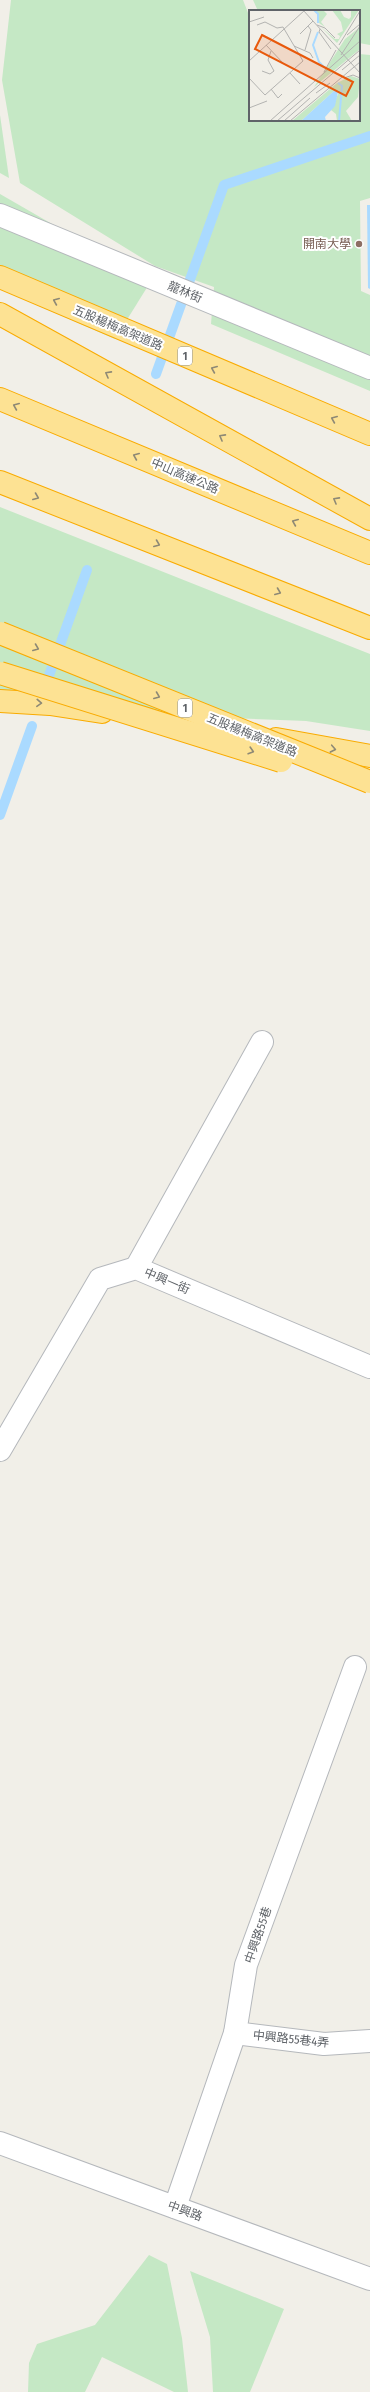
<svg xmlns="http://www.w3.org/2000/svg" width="370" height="2392" viewBox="0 0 370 2392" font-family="'Fira Sans Condensed','Noto Sans TC',sans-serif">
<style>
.green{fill:#c5e8c5}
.water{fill:#aadaff}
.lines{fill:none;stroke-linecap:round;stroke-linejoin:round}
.stream{stroke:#aadaff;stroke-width:10}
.minor-casing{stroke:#b5b8bc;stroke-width:24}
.highway-casing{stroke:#f9ab00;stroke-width:24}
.minor{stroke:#fff;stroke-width:22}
.highway{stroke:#fde293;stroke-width:22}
.highway-bridge-casing{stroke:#f9ab00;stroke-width:24;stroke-linecap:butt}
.highway-bridge{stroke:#fde293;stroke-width:22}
.oneway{stroke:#8e8975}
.education-dot{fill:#8d6e63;stroke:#fff;stroke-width:1.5}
.labels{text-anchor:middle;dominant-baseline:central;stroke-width:4;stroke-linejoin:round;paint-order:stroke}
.shield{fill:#fff;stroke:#8f9295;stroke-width:1}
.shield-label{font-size:11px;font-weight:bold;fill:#5f6368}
.education-label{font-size:12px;fill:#785e54;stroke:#fff;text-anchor:end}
.street-label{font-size:12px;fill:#5f6368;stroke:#fff}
.inset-river{fill:none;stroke:#aadaff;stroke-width:2}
.inset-road{fill:none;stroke:#b3b3b1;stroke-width:1}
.view{fill:#e8590c;fill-opacity:0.15;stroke:#e8590c;stroke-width:2}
.inset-edge{fill:none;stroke:#5f6368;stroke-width:2}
</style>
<rect width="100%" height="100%" fill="#f1efe8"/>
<g class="green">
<path d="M11,0h232l7,18v102h109v-66l11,1v143l-10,3 1,90 9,4v96l-159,-67 3,-37 -59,-21 -135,-83 -18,-103z"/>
<path d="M253,0h117v45l-11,-2v-32h-101z"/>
<path d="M0,115l9,63 -9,-5z"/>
<path d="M0,194l151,87 -36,58 -78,-34 -37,-28z"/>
<path d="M0,507l370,147v77l-64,-10 -306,-12z"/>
<path d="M149,2255l18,9 15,74 6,54h-14l-72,-35 -17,35h-57l1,-29 8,-19 58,-19z"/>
<path d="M190,2271l94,38 -34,83h-37l-3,-55z"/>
</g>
<path class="water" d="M367,205h3v84l-2,-1z"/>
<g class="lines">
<g class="stream">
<path d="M156,374l68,-189 146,-49"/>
<path d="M47,681l40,-111"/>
<path d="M0,815l32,-89"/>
</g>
<defs>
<g id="minor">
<path d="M0,215l370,153"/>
<path d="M136,1268l126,-226"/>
<path d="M0,1450l100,-171 36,-11 234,99"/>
<path d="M235,2033l89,11 46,-3"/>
<path d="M0,2143l370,136"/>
<path d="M175,2207l60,-174 11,-68 109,-298"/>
</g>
<g id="highway">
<path d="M0,277l370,157"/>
<path d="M0,314l370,205"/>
<path d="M0,399l370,154"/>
<path d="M0,482l370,146"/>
<path d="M0,701l50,3 52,8"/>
<path d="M276,739l94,17"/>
</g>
</defs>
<use href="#minor" class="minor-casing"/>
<use href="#highway" class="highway-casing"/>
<use href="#minor" class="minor"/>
<use href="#highway" class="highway"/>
<defs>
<g id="highway-bridge">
<path d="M0,633l370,149"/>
<path d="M0,673l281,88"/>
</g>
</defs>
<use href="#highway-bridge" class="highway-bridge-casing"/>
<use href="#highway-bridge" class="highway-bridge"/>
</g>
<defs><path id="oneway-chevron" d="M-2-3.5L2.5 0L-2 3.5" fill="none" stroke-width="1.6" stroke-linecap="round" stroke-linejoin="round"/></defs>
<g class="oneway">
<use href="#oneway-chevron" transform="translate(56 301) rotate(-157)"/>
<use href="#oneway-chevron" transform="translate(214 369) rotate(-157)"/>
<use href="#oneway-chevron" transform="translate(108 374) rotate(-151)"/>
<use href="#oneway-chevron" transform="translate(16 406) rotate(-157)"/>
<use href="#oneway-chevron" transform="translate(334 419) rotate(-157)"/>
<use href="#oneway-chevron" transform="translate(222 437) rotate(-151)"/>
<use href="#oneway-chevron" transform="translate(136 456) rotate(-157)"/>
<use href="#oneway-chevron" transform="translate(36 497) rotate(22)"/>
<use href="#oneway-chevron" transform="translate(336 500) rotate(-151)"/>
<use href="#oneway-chevron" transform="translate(295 522) rotate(-157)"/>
<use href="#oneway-chevron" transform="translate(157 544) rotate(22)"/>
<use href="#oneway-chevron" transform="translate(278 592) rotate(22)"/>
<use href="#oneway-chevron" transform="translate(36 648) rotate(22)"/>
<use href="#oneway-chevron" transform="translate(157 696) rotate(22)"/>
<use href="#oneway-chevron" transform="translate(39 703) rotate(3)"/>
<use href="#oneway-chevron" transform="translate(333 749) rotate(11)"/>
<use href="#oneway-chevron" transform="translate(251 751) rotate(17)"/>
</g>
<circle class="education-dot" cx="359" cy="244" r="4"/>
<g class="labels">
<g class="shield">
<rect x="178" y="347" width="14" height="18" rx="3"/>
<rect x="178" y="699" width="14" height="18" rx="3"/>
</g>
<g class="shield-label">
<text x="185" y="356">1</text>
<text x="185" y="708">1</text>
</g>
<g class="education-label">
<text x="351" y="244">開南大學</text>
</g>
<g class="street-label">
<text transform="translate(185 292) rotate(23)">龍林街</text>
<text transform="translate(118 328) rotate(23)">五股楊梅高架道路</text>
<text transform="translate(185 476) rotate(23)">中山高速公路</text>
<text transform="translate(252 735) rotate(22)">五股楊梅高架道路</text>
<text transform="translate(167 1281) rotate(23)">中興一街</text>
<text transform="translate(258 1935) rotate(-71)">中興路55巷</text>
<text transform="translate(291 2039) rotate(6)">中興路55巷4弄</text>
<text transform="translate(185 2211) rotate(20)">中興路</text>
</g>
</g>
<g transform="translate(249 10)">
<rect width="111" height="111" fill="#f1efe8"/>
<path d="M66,0h8l4,4 -6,8 4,5 -6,-4 -1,-9zM83,0h8l4,7 5,2 2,-2v-7h8l-22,33 -16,-16 14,12h4l1,-3 -3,-2 6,-3 -2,-9zM111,17v22l-46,38 31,-48zM102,66l9,3 -2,18 -12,14 6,10h-15l-1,-7 -5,-4 8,-18 -4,-2 -34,31h-9l45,-38z" fill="#c5e8c5"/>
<path d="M86,80l3,2 -3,14 -10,11 1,4h-25z" fill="#aadaff"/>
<path class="inset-river" d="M65,0l4,4v9M69,22l-5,13 6,17 6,6M89,73l4,3 -3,35"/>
<path class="inset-road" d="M54,0l57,63M0,12l15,-5M68,15l8,3 10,10M71,19l-1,3 12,17M51,24l13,-13M98,25l13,-11M17,35l17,18M90,35l21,-34M45,36l16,7 3,5M56,40l6,-20 -3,-4M92,45l19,-29M0,51l56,-51M93,60l18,-15M13,61l8,3 4,-3 -6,-11 3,-9M75,62l12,-22M41,63l10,11M0,68l16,17 38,-34 -20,-34 -6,1 -12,-6 -8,3M95,68l9,-3 7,3M22,79l7,9 4,-4M67,83l14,-10M0,98l18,-7M21,111l90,-80M28,111l83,-71M35,111l26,-23M41,111l70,-59"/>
<path class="view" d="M13,25l91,47 -7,14 -91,-47z"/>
<rect width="111" height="111" class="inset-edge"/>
</g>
</svg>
